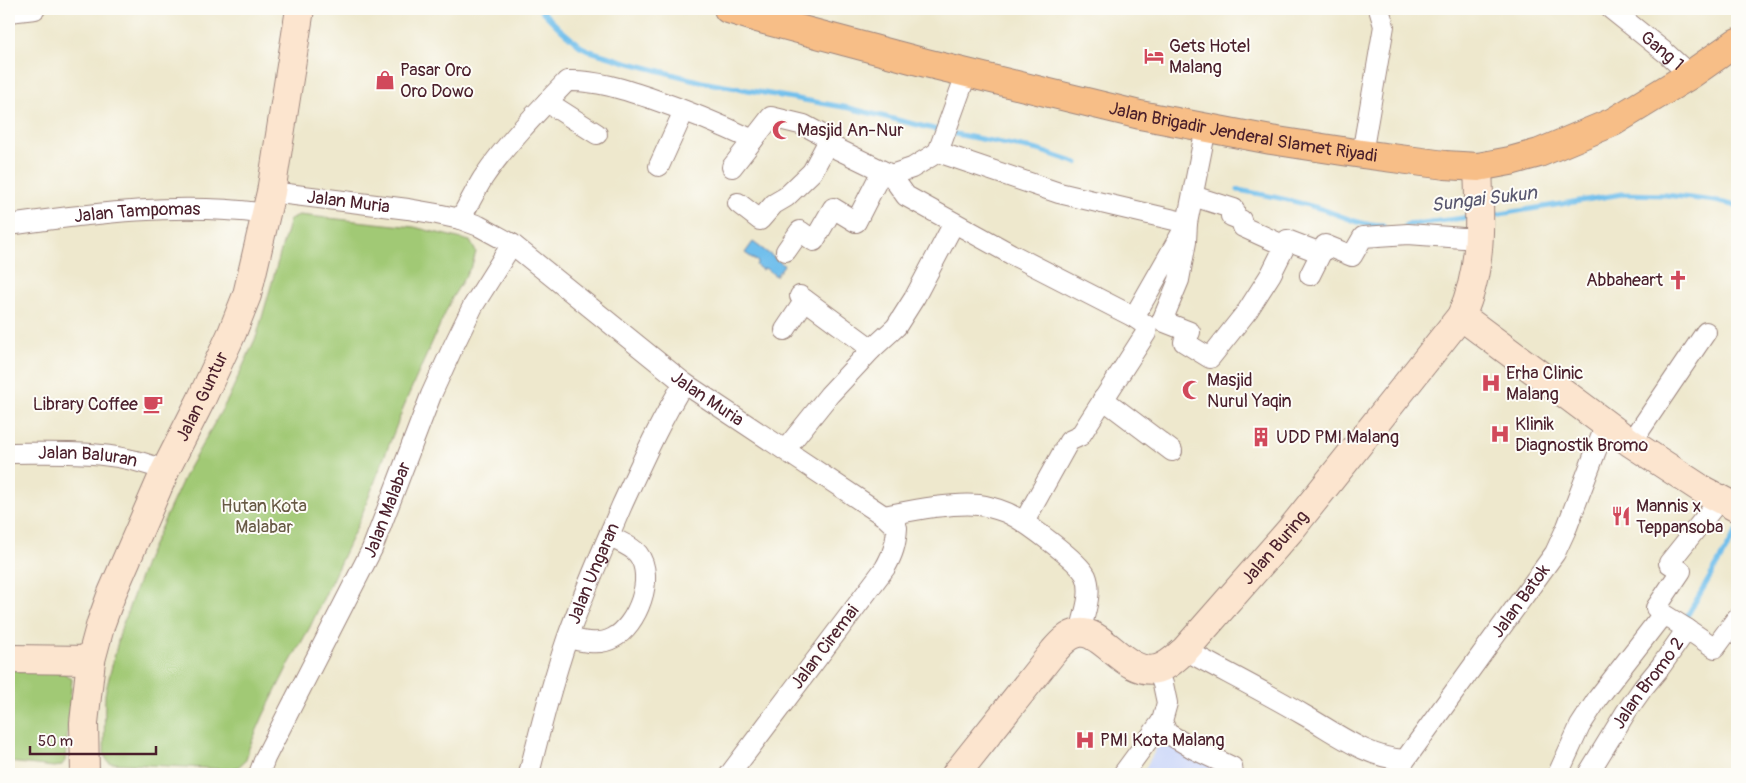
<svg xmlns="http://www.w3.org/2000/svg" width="1746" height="783" viewBox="0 0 1746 783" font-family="Pangolin,sans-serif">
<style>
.built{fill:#d0daf9}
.green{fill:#a1c974;stroke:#767450}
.water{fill:#71bfec;stroke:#5e6f8c}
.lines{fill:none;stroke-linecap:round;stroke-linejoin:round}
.stream{stroke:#71bfec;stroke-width:5}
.street-casing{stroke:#9c847c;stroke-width:22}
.secondary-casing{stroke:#9c847c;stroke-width:30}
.primary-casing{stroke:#9c847c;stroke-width:30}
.street{stroke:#fff;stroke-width:20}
.secondary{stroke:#fce5cf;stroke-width:28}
.primary{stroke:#f7be87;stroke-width:28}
.labels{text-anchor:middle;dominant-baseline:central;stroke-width:4;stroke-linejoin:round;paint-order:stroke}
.poi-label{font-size:18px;fill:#4a1f2b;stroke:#fdfcf7;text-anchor:start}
.street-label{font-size:18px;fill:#4a1f2b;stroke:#fdfcf7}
.park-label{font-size:18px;fill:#685a45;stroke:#fdfcf7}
.water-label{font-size:19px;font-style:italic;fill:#58576f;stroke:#fdfcf7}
</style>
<rect width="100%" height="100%" fill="#fdfcf7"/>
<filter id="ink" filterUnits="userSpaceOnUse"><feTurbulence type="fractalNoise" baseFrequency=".02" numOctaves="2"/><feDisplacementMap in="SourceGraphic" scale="10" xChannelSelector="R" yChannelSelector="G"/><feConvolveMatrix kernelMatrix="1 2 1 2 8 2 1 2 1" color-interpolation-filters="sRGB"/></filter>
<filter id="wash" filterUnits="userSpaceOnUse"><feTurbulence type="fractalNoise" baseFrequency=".0096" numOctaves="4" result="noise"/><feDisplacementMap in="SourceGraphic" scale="20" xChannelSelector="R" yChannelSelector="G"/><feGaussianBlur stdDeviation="1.12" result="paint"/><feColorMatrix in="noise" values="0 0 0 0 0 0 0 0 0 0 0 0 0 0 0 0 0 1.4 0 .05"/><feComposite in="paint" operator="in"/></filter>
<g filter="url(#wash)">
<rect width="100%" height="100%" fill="#eee8cd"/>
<path class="built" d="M1164,735l62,39h-84z"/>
<g class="green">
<path d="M299,215l115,12 56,14 6,11 -4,13 -20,33 -44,98 -49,126 -49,105 -22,39 -24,48 -15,34 -3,12 -8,7 -13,2 -116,-6 -5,-8 1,-61 16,-65 26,-71 39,-85 42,-74 29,-64 33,-116z"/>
<path d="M9,670l54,2 9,7 -7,82 -4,5 -7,1 -45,-5z"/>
</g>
<path class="water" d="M753,242l31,23 -8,11 -11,-8 -3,2 -6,-5 2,-3 -13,-9z"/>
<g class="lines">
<g class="stream">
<path d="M540,9l20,20 20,17 10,5 36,11 76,20 147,26 93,23"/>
<path d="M950,133l88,17 39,13"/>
<path d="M1238,190c29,5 56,11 84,19 20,7 40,17 61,17"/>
<path d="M1488,216l134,-22 44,1 49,6 22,5"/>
<path d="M1406,225l66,-8"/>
<path d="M1684,621l53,-90"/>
</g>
</g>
</g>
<g filter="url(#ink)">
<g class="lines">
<defs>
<g id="street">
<path id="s1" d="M1611,9l55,44 24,22"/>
<path d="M9,12l26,-3"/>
<path d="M967,72l-29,80 121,41 128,30"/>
<path d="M547,102l50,32"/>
<path d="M1206,128l-19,95 -1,19 -7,38 -17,41 28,11 -6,10 26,16 38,-48 23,-36 14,-28"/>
<path d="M1362,154l22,-128 -5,-17"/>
<path d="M659,166l25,-55"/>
<path d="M732,167l39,-50 33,8 26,14 -3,5 64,31 15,21 105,58 123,63 13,9 -1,7 -66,103 -11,5 -45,81"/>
<path d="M891,175l21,-7 26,-16"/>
<path id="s2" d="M271,192l137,17 29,5 23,5 19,7 33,18 172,139 200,133 13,12c-1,16 -4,26 -12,40l-155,206"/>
<path d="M1193,196l41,13 -3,7 10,4 2,7 42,19 2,-6 34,13"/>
<path d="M738,203l22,17 14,-16 12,-7 26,-25 15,-28"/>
<path d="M460,219c8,-13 15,-28 23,-41 22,-33 57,-69 84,-97 29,-1 56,8 83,17 35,12 69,26 103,42"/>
<path id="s3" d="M9,225c85,-12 171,-23 258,-11"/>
<path d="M786,251l14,-20 14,10 19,-33 23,14 26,-51"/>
<path d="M1310,275l15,-30 27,11 11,-19 45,-3 55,4h17"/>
<path d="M800,296l72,53"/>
<path d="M1134,317l49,-86"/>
<path d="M785,330l20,-30"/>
<path d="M1103,399l69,52"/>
<path d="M1631,443l75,-111"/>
<path d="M785,450l44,-55 43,-46 24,-22 19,-30 39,-74"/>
<path id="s4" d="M9,453c51,0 108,-4 156,18"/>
<path d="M884,516c26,-5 69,-14 95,-11 8,1 18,4 26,7 16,6 74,49 81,64 7,17 -2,39 -6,56"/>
<path d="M1663,614l-7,-6 25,-37 -12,-8 51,-64"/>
<path d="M568,638c14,3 31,8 45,0 24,-12 43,-61 25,-84 -6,-8 -21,-13 -29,-18"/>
<path id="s5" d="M1185,650c40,22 80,42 119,65 32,18 63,43 101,45l150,-207 12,-26 39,-103"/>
<path d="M1157,669l6,15 4,19 -5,18 5,12 27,16 38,18 1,7"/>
<path id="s6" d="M259,774l6,-16 107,-209 59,-154 21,-46 21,-43 39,-62"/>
<path id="s7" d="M529,774c11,-45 23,-91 38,-135 16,-45 36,-90 55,-134 19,-41 38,-84 62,-122"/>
<path d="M1123,774l39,-53"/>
<path d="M1558,774l22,-48 18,-28 65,-84 24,15"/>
<path id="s8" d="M1588,774l38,-62 17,-24 18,-22 26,-37 28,19 22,-30"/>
</g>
<g id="secondary">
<path d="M1461,316l170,127 72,47 34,18"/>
<path d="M9,659l82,1"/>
<path id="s9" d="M85,774l-1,-51 7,-63 10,-37 11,-30 53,-122 36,-71 31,-67 15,-38 24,-103 29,-183"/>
<path id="s10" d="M956,774l98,-123c7,-8 15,-17 25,-18 23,-4 47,43 77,36 12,-2 20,-12 29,-19l107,-122 169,-212c22,-47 19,-98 17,-149"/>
</g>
<g id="primary">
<path id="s11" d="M728,9l29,9 169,45 214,52 131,25 91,14 83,11 33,2 32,-6 29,-8 74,-31 77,-47 47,-33"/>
</g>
</defs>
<use href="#street" class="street-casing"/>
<use href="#secondary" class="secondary-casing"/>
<use href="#primary" class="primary-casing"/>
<use href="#street" class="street"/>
<use href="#secondary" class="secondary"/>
<use href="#primary" class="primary"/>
</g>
</g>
<defs>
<symbol id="hotel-bare" viewBox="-9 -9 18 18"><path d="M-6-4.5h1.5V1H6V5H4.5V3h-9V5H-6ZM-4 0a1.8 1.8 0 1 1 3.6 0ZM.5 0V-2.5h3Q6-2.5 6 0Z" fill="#d1495b" stroke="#fdfcf7" stroke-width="2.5" paint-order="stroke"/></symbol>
<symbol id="shop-bare" viewBox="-9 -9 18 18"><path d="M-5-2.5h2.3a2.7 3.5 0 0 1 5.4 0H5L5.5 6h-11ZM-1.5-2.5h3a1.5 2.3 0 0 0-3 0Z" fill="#d1495b" stroke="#fdfcf7" stroke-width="2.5" paint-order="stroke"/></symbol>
<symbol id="mosque-bare" viewBox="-9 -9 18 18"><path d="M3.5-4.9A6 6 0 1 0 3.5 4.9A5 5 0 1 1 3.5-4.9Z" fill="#d1495b" stroke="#fdfcf7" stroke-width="2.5" paint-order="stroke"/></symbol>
<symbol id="church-bare" viewBox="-9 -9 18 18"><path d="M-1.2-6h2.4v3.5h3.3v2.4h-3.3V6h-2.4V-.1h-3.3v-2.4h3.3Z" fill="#d1495b" stroke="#fdfcf7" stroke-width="2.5" paint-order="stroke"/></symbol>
<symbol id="hospital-bare" viewBox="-9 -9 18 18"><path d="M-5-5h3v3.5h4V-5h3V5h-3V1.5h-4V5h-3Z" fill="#d1495b" stroke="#fdfcf7" stroke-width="2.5" paint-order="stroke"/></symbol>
<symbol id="cafe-bare" viewBox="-9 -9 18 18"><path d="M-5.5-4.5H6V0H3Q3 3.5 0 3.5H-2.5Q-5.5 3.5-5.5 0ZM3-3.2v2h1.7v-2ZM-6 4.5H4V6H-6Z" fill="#d1495b" stroke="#fdfcf7" stroke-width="2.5" paint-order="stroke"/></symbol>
<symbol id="building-bare" viewBox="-9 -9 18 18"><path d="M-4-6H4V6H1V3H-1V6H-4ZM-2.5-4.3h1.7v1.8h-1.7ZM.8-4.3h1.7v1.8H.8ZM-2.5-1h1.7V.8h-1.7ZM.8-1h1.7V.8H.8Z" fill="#d1495b" stroke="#fdfcf7" stroke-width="2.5" paint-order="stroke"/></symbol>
<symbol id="restaurant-bare" viewBox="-9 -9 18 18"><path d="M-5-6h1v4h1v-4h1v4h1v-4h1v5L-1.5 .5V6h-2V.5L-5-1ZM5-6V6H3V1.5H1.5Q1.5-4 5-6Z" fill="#d1495b" stroke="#fdfcf7" stroke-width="2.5" paint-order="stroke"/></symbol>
</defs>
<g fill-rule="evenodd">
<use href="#hotel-bare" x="1140" y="42" width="28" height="28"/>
<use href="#shop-bare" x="371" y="66" width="28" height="28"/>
<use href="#mosque-bare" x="768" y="116" width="28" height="28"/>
<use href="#church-bare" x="1664" y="266" width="28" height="28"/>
<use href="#hospital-bare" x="1477" y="369" width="28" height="28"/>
<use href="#mosque-bare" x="1178" y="376" width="28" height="28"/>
<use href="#cafe-bare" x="139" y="390" width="28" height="28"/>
<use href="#hospital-bare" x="1486" y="420" width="28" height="28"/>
<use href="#building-bare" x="1247" y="423" width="28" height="28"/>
<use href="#restaurant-bare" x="1607" y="502" width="28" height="28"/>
<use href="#hospital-bare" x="1071" y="726" width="28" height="28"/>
</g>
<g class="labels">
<g class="poi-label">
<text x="1169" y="46">Gets Hotel<tspan x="1169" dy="21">Malang</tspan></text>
<text x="400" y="70">Pasar Oro<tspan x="400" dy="21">Oro Dowo</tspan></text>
<text x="797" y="130">Masjid An-Nur</text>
<text x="1663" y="280" text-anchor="end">Abbaheart</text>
<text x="1506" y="373">Erha Clinic<tspan x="1506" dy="21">Malang</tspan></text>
<text x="1207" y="380">Masjid<tspan x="1207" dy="21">Nurul Yaqin</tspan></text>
<text x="138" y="404" text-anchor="end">Library Coffee</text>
<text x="1515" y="424">Klinik<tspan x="1515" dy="21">Diagnostik Bromo</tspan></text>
<text x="1276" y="437">UDD PMI Malang</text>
<text x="1636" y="506">Mannis x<tspan x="1636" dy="21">Teppansoba</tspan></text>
<text x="1100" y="740">PMI Kota Malang</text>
</g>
<g class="street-label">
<text stroke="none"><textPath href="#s1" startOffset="66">Gang 1</textPath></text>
<text stroke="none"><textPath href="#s11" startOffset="530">Jalan Brigadir Jenderal Slamet Riyadi</textPath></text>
<text stroke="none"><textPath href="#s2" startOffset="78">Jalan Muria</textPath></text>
<text stroke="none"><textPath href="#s3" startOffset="129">Jalan Tampomas</textPath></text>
<text stroke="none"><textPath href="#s9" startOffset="401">Jalan Guntur</textPath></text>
<text stroke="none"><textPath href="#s2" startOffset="498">Jalan Muria</textPath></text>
<text stroke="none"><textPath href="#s4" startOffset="79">Jalan Baluran</textPath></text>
<text stroke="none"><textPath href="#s6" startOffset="294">Jalan Malabar</textPath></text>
<text stroke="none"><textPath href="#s10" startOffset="448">Jalan Buring</textPath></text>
<text stroke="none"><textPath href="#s7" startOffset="211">Jalan Ungaran</textPath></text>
<text stroke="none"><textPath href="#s5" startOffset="444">Jalan Batok</textPath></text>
<text transform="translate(825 647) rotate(-53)">Jalan Ciremai</text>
<text stroke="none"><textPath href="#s8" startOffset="109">Jalan Bromo 2</textPath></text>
</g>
<g class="park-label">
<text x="264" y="506">Hutan Kota<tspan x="264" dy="21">Malabar</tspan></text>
</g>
<g class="water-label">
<text transform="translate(1484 199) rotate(-7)">Sungai Sukun</text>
</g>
</g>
<rect width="1746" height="783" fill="none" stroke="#fdfcf7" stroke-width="30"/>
<path d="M30 746v8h126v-8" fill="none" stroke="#4a1f2b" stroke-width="2.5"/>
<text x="38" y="746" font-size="15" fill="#4a1f2b" stroke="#fdfcf7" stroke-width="4" paint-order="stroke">50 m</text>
</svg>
